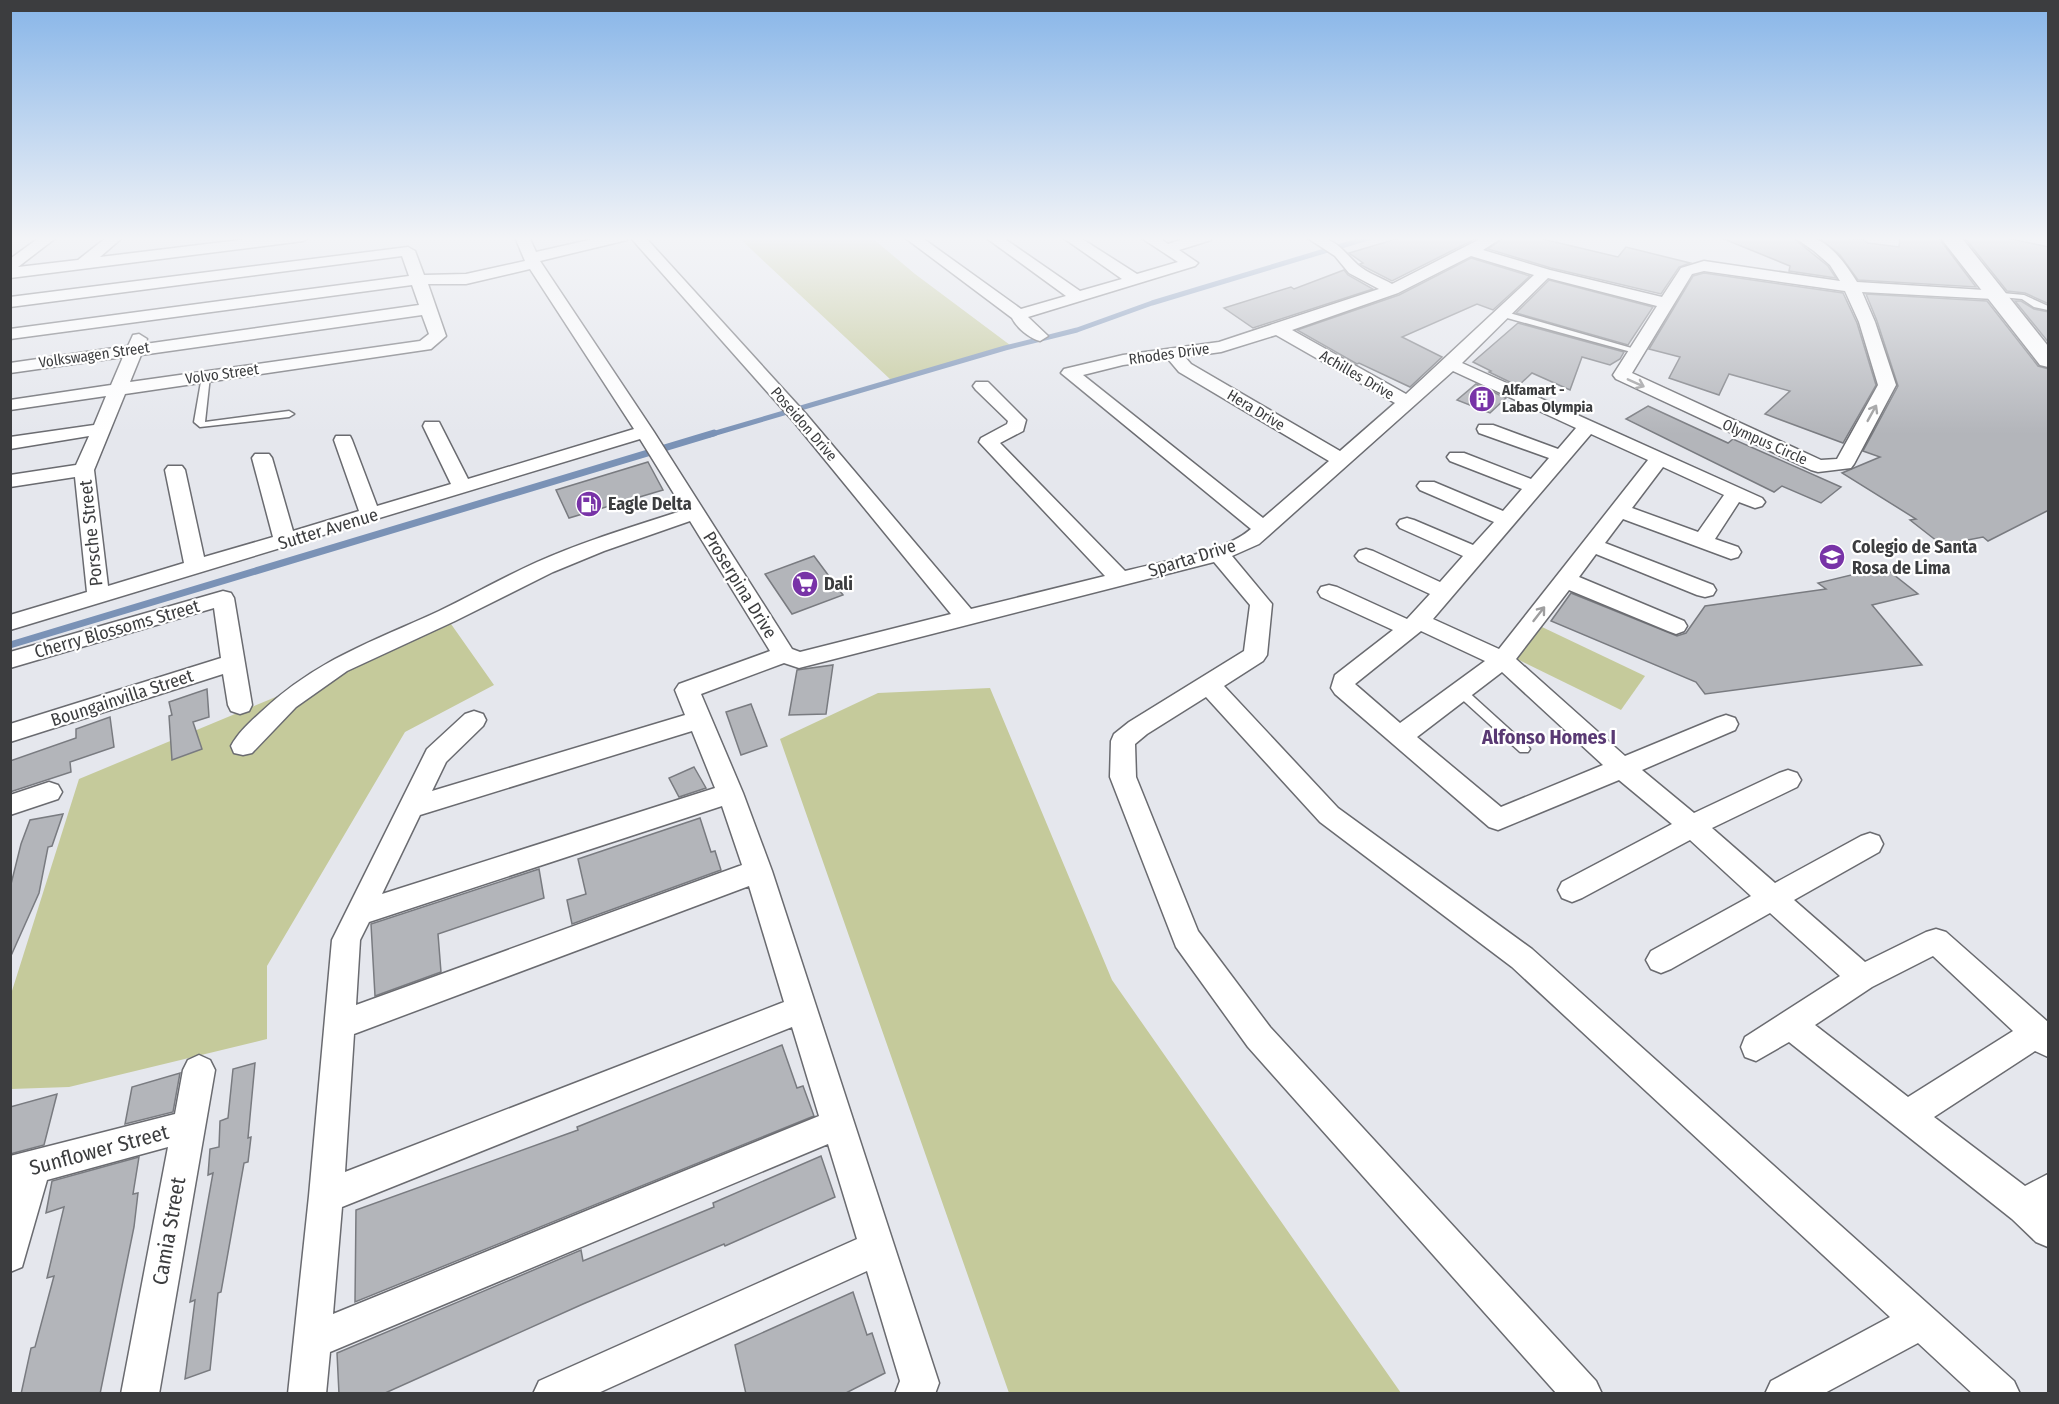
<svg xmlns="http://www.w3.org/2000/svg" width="2059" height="1404" viewBox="0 0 2059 1404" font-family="'Fira Sans Condensed',sans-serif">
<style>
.green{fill:#c5ca9b}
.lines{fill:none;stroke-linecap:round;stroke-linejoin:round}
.stream-far1{stroke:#7a92b6;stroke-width:5}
.stream{stroke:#7a92b6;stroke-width:7}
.building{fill:#b3b5ba;stroke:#797b80;stroke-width:1.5}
.lane-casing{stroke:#6a6b70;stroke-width:3}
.street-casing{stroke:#6a6b70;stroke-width:3}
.secondary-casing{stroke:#6a6b70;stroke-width:3}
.lane{fill:#fff;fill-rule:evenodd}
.street{fill:#fff;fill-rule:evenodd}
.secondary{fill:#fff;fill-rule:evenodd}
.oneway{stroke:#9e9e9f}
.labels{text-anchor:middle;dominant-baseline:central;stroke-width:4.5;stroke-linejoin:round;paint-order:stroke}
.far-street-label{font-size:15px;fill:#3c3d3f;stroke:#fff}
.far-poi-label{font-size:15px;font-weight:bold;fill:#3c3d3f;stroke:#fff;text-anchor:start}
.poi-label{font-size:18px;font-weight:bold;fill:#3c3d3f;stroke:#fff;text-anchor:start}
.street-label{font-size:18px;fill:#3c3d3f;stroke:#fff}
.neighbourhood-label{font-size:20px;font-weight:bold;fill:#593973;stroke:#fff}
.near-street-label{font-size:21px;fill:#3c3d3f;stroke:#fff}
</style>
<rect width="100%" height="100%" fill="#e5e7ed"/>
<g class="green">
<path d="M738,237h133l44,37 95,71 -119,35z"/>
<path d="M451,624l43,61 -89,47 -138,234v73l-198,48 -58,2v-95l68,-215z"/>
<path d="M1542,627l103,49 -24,34 -106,-52z"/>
<path d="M990,688l122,292 289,413h-392l-229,-654 98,-46z"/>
</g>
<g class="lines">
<path class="stream-far1" d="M709,435l296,-87 72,-18 75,-27 219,-66"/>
<path class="stream" d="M10,645l704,-212"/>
</g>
<g class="building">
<path d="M1403,237h76l-87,44 -29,-15 -3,-2 3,-1 -14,-10z"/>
<path d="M1505,237h29l84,20 8,-10 64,16 -11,4 -18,27 -110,-26 -63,-19z"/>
<path d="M1719,237h73l36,29 8,12 -47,-7 1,-5z"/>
<path d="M1900,237h38l38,50 -118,-7 -18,-25 -21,-17 43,1 6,4 31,4z"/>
<path d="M1964,237h38l47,10v57l-24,-11 -18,-2z"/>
<path d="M1471,258l59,18 -37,34 -16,-6 -75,33 40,20 -32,30 -51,-24 -2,1 -60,-34 102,-35z"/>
<path d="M1344,270l4,5 25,14 -120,39 -29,-20 67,-21 3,2z"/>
<path d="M1704,273l139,20 14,30 19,62 -33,58 -78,-29 25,-23 -61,-17 -10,21 -50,-17 11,-21 -31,-8 44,-73z"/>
<path d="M1549,280l104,27 -25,38 -112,-32z"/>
<path d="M1866,294l121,7 51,65 11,3v141l-61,31 -5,-4 -41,8 -32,-25 6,-1 -74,-46 38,-16 -17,-6 35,-65 -21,-65z"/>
<path d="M2015,301h6l13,8 15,3v31z"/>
<path d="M1518,323l106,29 -4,7 -10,6 -28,-8 -12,33 -38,-17 -14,13 -29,-14 2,-1 -18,-9z"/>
<path d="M1476,384l30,14 -16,15 -33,-13z"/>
<path d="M1648,406l80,37 5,-4 108,48 -20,16 -39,-17 -8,6 -148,-73z"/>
<path d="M648,462l15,28 -94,28 -13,-28z"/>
<path d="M814,556l29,39 -51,19 -27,-40z"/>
<path d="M1884,567l34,27 -46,11 50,60 -217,29 -9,-12 -145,-61 20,-28 106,43 9,-3 19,-27 121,-17 -8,-6z"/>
<path d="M833,665l-7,49 -37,1 8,-45z"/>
<path d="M207,689l2,28 -16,5 9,27 -30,11 -3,-44 3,-1 -3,-13z"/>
<path d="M751,704l16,42 -26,9 -15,-43z"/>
<path d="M110,717l4,30 -44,15 1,10 -61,20v-31l66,-23v-9z"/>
<path d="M694,767l12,21 -27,9 -10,-19z"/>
<path d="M63,814l-11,32 -4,1 -9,46 -29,65v-70l11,-44 9,-24z"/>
<path d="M700,818l11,34 4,-1 6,19 -149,54 -5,-24 19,-6 -8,-35z"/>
<path d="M539,869l5,29 -106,36 3,38 -66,24 -4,-72z"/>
<path d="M782,1045l15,43 6,-2 11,30 -459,186 1,-92 222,-80 -1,-3z"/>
<path d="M255,1063l-7,75 3,-1 -3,25 -4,1 -23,129 -3,1 -8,77 -25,9 10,-79 -5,2 23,-129 -5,2 2,-26 9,-2 1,-26 8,-3 5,-49z"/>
<path d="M180,1073l-7,39 -48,12 7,-37z"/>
<path d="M57,1094l-13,51 -34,9v-47z"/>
<path d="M821,1156l14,41 -110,49 -1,-2 -141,60 -200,90h-44l-2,-41 244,-103 2,11 131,-54 -1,-4z"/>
<path d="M139,1157l-6,37 5,-1 -4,34 -34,167h-79l10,-46 4,-1 19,-71 -7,2 17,-71 -18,6 6,-32z"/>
<path d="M853,1292l14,43 5,-2 13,40 -41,21h-98l-11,-49z"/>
</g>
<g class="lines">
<defs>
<g id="lane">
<path d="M1991,292l33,3 24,11v4l-14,-3 -12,-8 -31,-3z"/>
<path d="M1500,312h6l136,39 -7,2 -135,-37z"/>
<path d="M206,373l4,3 -5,46 84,-11 5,3 -5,3 -89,10 -6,-5 8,-46z"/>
<path d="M1460,687l4,1 64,58 2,3 -2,3h-8l-64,-58 -2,-3z"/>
</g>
<g id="street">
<path d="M40,237h17l-39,30 60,-7 29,-23h16l-23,20 165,-20h45l-7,4 -293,37v-19z"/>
<path d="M515,237h14l7,15 66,-15h27l-2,3 -87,21 114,171 138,217 8,3 151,-38 -157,-192 -164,-185h15l161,177 165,195 134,-33 -126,-134 2,-4 26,-14 1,-3 -32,-31 -3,-4 3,-4h12l38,38 -3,11 -23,12 125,128c38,-10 97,-17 126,-42l-190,-156 3,-4 59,-14 96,-13 160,-53 -30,-16 -14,-17 -29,-19c30,0 32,9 52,28 9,8 24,13 34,19l92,-47h19l-20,13 67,20 112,27 19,-29 23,-7 136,20 -10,-16 -16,-14 -20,-14c6,0 14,-1 19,1 19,6 34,28 44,44l143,9 2,3 -8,5 -132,-7 13,30 21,63 -42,79 -3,4 -33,4 -7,-2 -195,-91 -3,-4 44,-69 -109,-28 -86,85 300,135 3,4 -3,4 -7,2 -16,-6 -24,37 23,8 3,5 -3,5 -7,2 -108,-40 -18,24 108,42 3,5 -3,5 -8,2 -8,-2 -101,-41 -17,23 105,44 3,5 -3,5 -8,3 -8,-3 -99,-41 -53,69 109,97 92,-38 9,-3 9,3 3,6 -3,6 -93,40 52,43 85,-40 9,-3 9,3 4,7 -4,7 -85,41 63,55 86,-47 9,-3 9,3 4,8 -4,8 -85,48 71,62 61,-30 10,-3 10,3 102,90v35l-13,-6 -101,66 91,69 23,-12v73l-12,-5 -24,-23 -223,-177 -33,19 -11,-4 -4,-10 4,-10 95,-61 -70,-63 -99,56 -10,4 -10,-4 -5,-9 5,-9 100,-55 -61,-56 -108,58 -10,4 -10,-4 -4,-8 4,-8 110,-58 -53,-44 -121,50 -9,-3 -154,-133 -4,-6 4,-13 58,-45 -72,-33 -3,-5 3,-5 8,-2 8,2 70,32 23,-25 -71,-33 -4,-5 4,-5 7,-2 7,2 67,31 23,-26 -63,-28 -3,-4 3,-4 7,-2 7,2 59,25 21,-23 -74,-32 -3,-4 3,-4h14l69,29 19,-22 -72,-28 -3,-4 3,-4h14l67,26 18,-21 -70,-25 -2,-4 2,-4h14l65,24 18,-21 -123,-57 -194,173 -27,12 40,48 -5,51 -4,6 -39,25 114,122 194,141 482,432 6,13h-47l-55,-51 -95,51h-58l6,-13 119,-64 -378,-350 -192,-145 -114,-125 -59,37 -12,10 1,33 62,154 72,96 326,354 6,13h-45l-309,-347 -72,-100 -66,-170 1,-36 3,-7 15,-12 115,-71 6,-46 -36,-43 -415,106 -15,-5 -83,31 42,99 29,78 167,512 -4,11h-40l5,-13 -33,-110 -271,123h-63l6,-13 318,-142 -29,-95 -498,208 -4,42h-38l21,-198 23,-256 95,-191 38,-35 9,-3 9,3 3,6 -3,6 -37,36 -14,29 253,-76 -10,-25 4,-6 91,-33 -80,-130 -86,30 -51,21 -98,49 -108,50 -51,36 -44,46 -9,2 -9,-2 -3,-7c7,-13 19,-24 30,-34 55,-52 111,-70 178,-101 33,-16 65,-34 98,-49 47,-21 98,-36 147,-52l-44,-71 -630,191v-15l77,-23 -12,-115 -65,10v-12l66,-10 13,-29 -79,13v-12l84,-12 12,-29 -96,14v-10l101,-15 12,-28 -113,16v-10l118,-17 5,-11 6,-1 8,5 -2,5 274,-39 -7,-20 -402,54v-10l399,-53 -7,-20 -392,51v-10l398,-50 7,4 9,24 42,-1 59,-13zM1471,256l63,19 -128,119 -114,-64 106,-37zM530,269l104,160 -166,50 -29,-57h-14l-2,4 28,58 -74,22 -25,-66 -2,-4h-14l-2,4 25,71 -66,20 -21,-73 -3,-4h-14l-3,4 21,79 -69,20 -19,-87 -3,-4h-14l-3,4 19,93 -76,23 -14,-116 31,-76 306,-45 15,-13 -18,-52h38zM1704,271l141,20 14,31 19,63 -41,74 -16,1 -189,-87 60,-99zM422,315l7,19 -9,7 -290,41 11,-27zM1276,335l119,68 -55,48 -149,-87 -6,-7 36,-5zM1168,359l11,13 150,89 -66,57 -180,-143 40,-10zM1591,434l57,26 -149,189 -66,-30zM1663,467l61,28 -26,37 -66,-24zM1421,631l64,30 -85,62 -45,-39zM1502,672l101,93 -102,42 -84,-70zM692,731l23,57 -333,106 38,-79zM722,806l20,59 -386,140 4,-65 9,-18zM749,886l35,116 -439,170 9,-138zM1933,956l80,75 -105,66 -93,-72 57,-38zM792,1027l27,89 -486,198 9,-107z"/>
<path d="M904,237h17l100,72 45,-13 -81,-59h17l78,54 42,-12 -60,-42h17l58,37 41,-12 -38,-25h18l10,7 21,-7h24l-2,3 -32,10 19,13 -3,3 -167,51 20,19 -8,5c-11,-3 -23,-13 -28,-23z"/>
<path d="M223,591l8,2 3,5 18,107 -3,6 -9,3 -9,-3 -3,-6 -5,-31 -213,68v-18l211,-66 -7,-50 -204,60v-16z"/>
<path d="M49,782l9,3 4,7 -4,7 -48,16v-20z"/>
<path d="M199,1055l11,5 5,10 -56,324h-38l47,-247 -121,33 -25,87 -12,5v-116l165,-42 8,-44 5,-10z"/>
</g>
<path id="secondary" d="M1940,237h21l87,109v21l-8,-2z"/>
</defs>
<use href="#lane" class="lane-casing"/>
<use href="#street" class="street-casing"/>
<use href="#secondary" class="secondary-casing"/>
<use href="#lane" class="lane"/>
<use href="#street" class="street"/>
<use href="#secondary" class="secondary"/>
</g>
<defs><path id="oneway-shaft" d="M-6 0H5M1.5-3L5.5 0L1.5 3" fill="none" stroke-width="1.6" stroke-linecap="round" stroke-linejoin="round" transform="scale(1.5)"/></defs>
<g class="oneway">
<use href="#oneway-shaft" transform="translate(1636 383) rotate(24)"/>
<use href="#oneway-shaft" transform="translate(1872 413) rotate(-61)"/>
<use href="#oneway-shaft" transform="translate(1539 614) rotate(-52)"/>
</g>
<linearGradient id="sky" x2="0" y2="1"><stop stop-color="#87b5e8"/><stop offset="0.55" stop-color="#f3f4f7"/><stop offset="1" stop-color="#f3f4f7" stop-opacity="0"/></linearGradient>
<rect width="2059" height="434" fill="url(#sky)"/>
<defs>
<symbol id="building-disc" viewBox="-11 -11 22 22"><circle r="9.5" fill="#7833a7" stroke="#fff"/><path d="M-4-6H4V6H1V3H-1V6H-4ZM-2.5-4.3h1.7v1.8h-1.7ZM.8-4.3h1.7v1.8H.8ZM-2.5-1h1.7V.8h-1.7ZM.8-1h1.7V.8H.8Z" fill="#fff"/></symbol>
<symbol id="fuel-disc" viewBox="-11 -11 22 22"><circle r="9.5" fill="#7833a7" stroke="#fff"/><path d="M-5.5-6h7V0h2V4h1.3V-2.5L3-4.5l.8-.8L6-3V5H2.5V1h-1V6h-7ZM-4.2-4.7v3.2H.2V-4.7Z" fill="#fff"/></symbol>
<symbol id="school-disc" viewBox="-11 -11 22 22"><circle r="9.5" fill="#7833a7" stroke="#fff"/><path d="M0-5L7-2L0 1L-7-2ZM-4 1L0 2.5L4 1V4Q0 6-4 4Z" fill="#fff"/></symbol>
<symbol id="supermarket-disc" viewBox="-11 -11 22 22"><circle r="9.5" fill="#7833a7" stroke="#fff"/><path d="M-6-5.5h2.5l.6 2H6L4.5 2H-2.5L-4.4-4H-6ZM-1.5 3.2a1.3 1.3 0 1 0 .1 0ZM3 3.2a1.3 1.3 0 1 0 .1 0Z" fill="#fff"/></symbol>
</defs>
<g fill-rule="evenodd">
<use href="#building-disc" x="1467" y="384" width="30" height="30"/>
<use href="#fuel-disc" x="574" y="489" width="30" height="30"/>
<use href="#school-disc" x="1817" y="542" width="30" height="30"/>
<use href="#supermarket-disc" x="790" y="569" width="30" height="30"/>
</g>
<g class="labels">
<g class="far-street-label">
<text transform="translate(1169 354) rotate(-8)">Rhodes Drive</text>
<text transform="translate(94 355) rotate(-8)">Volkswagen Street</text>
<text transform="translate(222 374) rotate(-8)">Volvo Street</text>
<text transform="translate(1357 375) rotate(30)">Achilles Drive</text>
<text transform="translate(1256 410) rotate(31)">Hera Drive</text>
<text transform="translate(804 424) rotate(49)">Poseidon Drive</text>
<text transform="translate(1765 442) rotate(24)">Olympus Circle</text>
</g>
<g class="far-poi-label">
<text x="1502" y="390">Alfamart -<tspan x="1502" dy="17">Labas Olympia</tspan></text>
</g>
<g class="poi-label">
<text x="608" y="504">Eagle Delta</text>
<text x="1852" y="547">Colegio de Santa<tspan x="1852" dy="21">Rosa de Lima</tspan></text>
<text x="824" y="584">Dali</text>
</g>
<g class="street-label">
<text transform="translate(328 529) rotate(-17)">Sutter Avenue</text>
<text transform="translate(91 533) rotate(-96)">Porsche Street</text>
<text transform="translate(1192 558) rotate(-17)">Sparta Drive</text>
<text transform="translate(740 585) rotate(58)">Proserpina Drive</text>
<text transform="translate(117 629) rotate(-16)">Cherry Blossoms Street</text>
<text transform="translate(122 698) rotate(-18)">Boungainvilla Street</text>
</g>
<g class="neighbourhood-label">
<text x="1549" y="737">Alfonso Homes I</text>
</g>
<g class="near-street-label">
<text transform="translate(99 1150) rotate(-15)">Sunflower Street</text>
<text transform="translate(169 1231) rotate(-80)">Camia Street</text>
</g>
</g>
<rect width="2059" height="1404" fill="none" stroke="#3c3d3f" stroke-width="24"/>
</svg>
